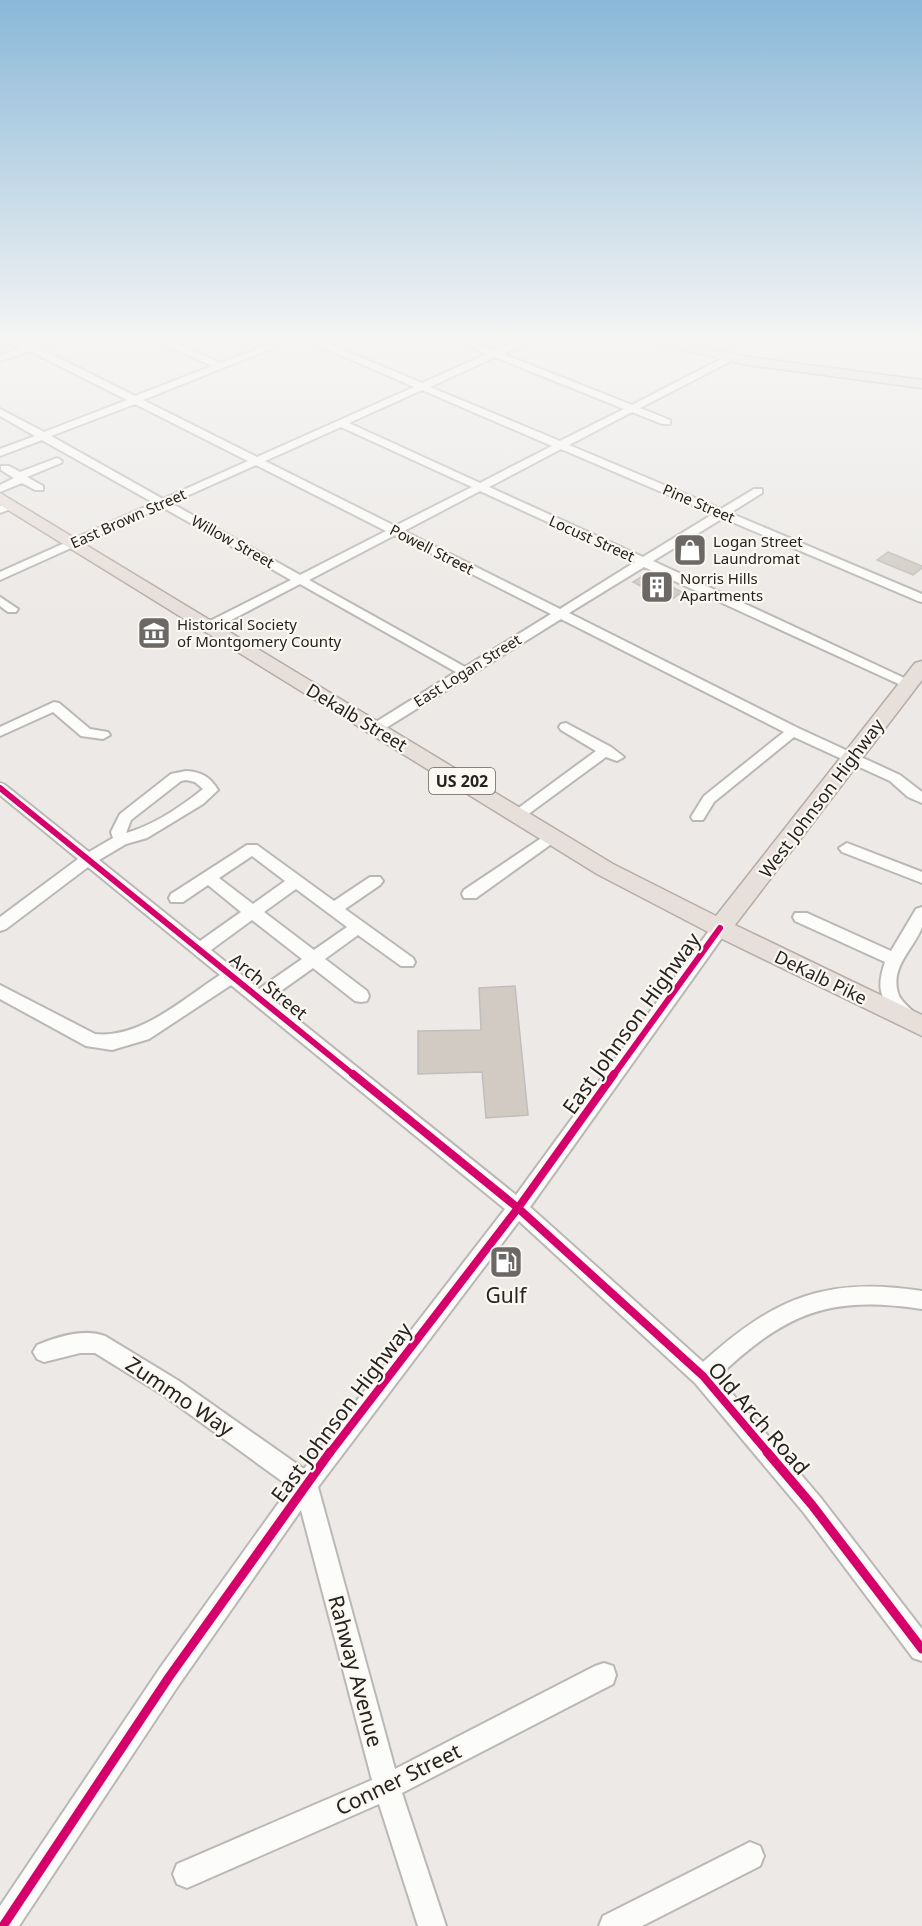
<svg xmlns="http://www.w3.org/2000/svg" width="922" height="1926" viewBox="0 0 922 1926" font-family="'Noto Sans',sans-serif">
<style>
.building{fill:#d1cbc4;stroke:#c0bebb;stroke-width:1.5}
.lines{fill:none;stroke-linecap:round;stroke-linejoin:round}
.minor-casing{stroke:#bab8b6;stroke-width:4}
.highway-casing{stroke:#b6aca6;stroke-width:3}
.minor{fill:#fcfcfb;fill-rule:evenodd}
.highway{fill:#e7dfd9;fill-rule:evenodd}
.cycleway-far2-casing{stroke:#fbf7f1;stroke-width:10}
.cycleway-far1-casing{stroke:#fbf7f1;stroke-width:11}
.cycleway-casing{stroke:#fbf7f1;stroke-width:13}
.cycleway-far2{stroke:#d6006c;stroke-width:6}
.cycleway-far1{stroke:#d6006c;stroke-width:8}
.cycleway{stroke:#d6006c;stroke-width:9}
.labels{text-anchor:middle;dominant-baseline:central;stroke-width:4.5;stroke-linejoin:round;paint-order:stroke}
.far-street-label{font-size:15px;fill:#252321;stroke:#fbf7f1}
.far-poi-label{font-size:15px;fill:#252321;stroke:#fbf7f1;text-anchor:start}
.shield{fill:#fbf7f1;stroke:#65635f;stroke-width:1.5}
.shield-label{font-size:16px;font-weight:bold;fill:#252321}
.street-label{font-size:18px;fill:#252321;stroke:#fbf7f1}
.near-street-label{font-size:21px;fill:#252321;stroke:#fbf7f1}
.near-poi-label{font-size:21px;fill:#252321;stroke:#fbf7f1}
</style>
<rect width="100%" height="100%" fill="#ece9e6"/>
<g class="building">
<path d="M888,552l34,14v2l-9,7 -36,-15z"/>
<path d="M646,574l36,18 -13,9 -36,-19z"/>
<path d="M515,986l13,129 -42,3 -4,-46 -64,2v-43l63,-1 -2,-42z"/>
</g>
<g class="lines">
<defs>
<g id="minor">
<path d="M9,339h12l10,5 15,-5h14l-21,9 96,48 77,-30 -59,-27h13l55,24 61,-24h13l-152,61 114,57 157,-70 -110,-48h13l105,44 65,-29 -35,-15h13l29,12 27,-12h12l-30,15 129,51 95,-49h6v4l-93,48 30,12v4h-8l-30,-12 -63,33 152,64 33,-20h8v4l-32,20 192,81v8l-4,-1 -195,-83 -70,43 262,122 -2,3h-10l-259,-119 -75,46 229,115 102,47 22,17v11l-14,-6 -18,-16 -96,-44 -80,65 -11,18h-10l-2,-3 13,-21 80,-64 -223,-113 -180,112h-10l-2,-3 2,-3 85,-53 -156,-88 -88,46h-8l-2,-3 2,-3 87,-44 -129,-73 -162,73v-8l154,-69 -112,-63 -42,16v-7l35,-13 -35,-20v-7l44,23 83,-32 -97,-49 -30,10v-6l23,-8zM495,357l129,52 -64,32 -130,-54zM422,390l130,56 -72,37 -131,-60zM135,404l113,57 -85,38 -112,-63zM341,427l131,60 -77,39 -130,-65zM561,449l152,65 -70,43 -154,-70zM256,465l130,66 -86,44 -129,-72zM480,491l155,71 -75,47 -156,-78zM395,535l156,79 -86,53 -156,-87z"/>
<path d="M57,458l5,3 -1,2 -34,14 16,9v4h-8l-13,-7 -22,9v-7l14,-7 -13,-8v-4h8l11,6z"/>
<path d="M12,502l4,1v4l-16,6v-7z"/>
<path d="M0,597l18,12 -2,3h-8l-8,-6z"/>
<path d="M54,702l5,1 31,26 18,3 2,3 -7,4 -22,-3 -28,-24 -53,24v-9z"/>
<path d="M566,723l45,24 13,10 -7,4 -11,-4 -83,61h-10l-2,-3 2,-3 83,-61 -35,-21 -2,-3 2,-3z"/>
<path d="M186,771c16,1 24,6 32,19l-15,14 -56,34 -21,6 -27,16 101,81 41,-29 -33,-27 -25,17h-12l-2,-4 2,-4 76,-49h10l77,56 36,-24h10l3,4 -3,4 -35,24 68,49 2,4 -2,4h-12l-43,-31 -33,24 42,32 2,5 -2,5 -6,1 -6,-1 -42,-33 -42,30 245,197 198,-271h12l2,4 -2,4 -196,275 173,155c71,-64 123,-86 219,-71v18c-94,-14 -136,4 -204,68l102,120 102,132v32l-9,-3 -109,-145 -109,-130 -176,-162 -201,266 77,282 200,-103 9,-3 9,3 3,9 -3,9 -211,109 44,133h-28l-39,-122 -192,84 -10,-4 -4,-10 4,-10 195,-84 -71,-270 -123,176 -159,240h-19v-20l160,-238 130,-181 -127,-92 -68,-42h-15l-36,9 -7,-3 -4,-7 4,-7c19,-8 48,-17 68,-9l74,45 125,88 201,-260 -274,-224 -82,54 -37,11 -26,-4 -86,-47v-14l95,49c45,5 88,-35 125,-59l-132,-108 -82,62 -6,2v-14l78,-58 -78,-64v-12l5,2 84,67 24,-14 -2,-6 9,-18 51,-40zM186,780l9,2 8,7c-21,17 -51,37 -77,44l5,-13 50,-39zM252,856l33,25 -32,23 -34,-26zM296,889l51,38 -33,23 -50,-38zM252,920l50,39 -43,30 -48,-39z"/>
<path d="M552,831l5,1 2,4 -2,4 -81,58h-12l-2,-4 2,-4z"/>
<path d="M847,843l75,29v11l-80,-31 -3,-4z"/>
<path d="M922,907c0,6 0,14 0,20 -8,22 -32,39 -24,66 3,10 13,14 18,23l-3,5c-16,5 -29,-16 -32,-30 -2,-10 1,-20 4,-29l-90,-41 -2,-4 2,-4h12l84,38 25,-42z"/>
<path d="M750,1842l10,4 4,10 -4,10 -118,60h-43l4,-10z"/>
</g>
<g id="highway">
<path d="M647,339h24l77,18 174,23v8l-174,-23 -99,-23z"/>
<path d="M0,493l613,371 103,52 199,-253 7,-2v19l-187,245 187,90v21l-210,-102 -115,-60 -597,-369z"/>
</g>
</defs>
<use href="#minor" class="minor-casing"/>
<use href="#highway" class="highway-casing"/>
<use href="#minor" class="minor"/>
<use href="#highway" class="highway"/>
<defs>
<g id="cycleway-far2">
<path d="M0,788l355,288"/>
<path d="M613,1076l107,-148"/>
</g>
<g id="cycleway-far1">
<path d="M353,1074l165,134 185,168 66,78"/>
<path d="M329,1454l189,-246 96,-134"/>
</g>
<g id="cycleway">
<path d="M767,1452l45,53 110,144"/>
<path d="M3,1926l166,-249 161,-225"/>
</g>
</defs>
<use href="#cycleway-far2" class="cycleway-far2-casing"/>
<use href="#cycleway-far1" class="cycleway-far1-casing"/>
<use href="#cycleway" class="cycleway-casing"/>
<use href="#cycleway-far2" class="cycleway-far2"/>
<use href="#cycleway-far1" class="cycleway-far1"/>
<use href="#cycleway" class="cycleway"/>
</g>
<linearGradient id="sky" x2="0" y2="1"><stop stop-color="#8ab8d8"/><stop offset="0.56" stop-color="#f6f5f4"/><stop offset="1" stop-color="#f6f5f4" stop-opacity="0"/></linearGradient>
<rect width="922" height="609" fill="url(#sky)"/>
<defs>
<symbol id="shop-square" viewBox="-11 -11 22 22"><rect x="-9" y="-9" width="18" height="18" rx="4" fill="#6b6866" stroke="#fbf7f1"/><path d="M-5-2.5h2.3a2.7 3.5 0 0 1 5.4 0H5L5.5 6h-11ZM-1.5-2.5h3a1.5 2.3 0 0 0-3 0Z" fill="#fff"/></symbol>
<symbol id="building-square" viewBox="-11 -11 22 22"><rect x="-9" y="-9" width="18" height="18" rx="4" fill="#6b6866" stroke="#fbf7f1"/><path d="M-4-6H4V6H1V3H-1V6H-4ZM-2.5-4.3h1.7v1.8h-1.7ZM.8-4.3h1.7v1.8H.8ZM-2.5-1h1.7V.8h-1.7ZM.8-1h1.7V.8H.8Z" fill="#fff"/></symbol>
<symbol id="museum-square" viewBox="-11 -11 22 22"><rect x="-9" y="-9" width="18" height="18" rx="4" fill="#6b6866" stroke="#fbf7f1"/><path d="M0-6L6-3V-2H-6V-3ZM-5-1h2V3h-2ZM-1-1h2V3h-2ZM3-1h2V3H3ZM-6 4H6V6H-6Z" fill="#fff"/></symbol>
<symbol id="fuel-square" viewBox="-11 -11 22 22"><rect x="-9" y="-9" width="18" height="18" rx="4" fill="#6b6866" stroke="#fbf7f1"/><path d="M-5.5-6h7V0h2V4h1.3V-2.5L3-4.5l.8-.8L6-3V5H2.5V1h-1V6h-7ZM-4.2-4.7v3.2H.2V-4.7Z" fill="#fff"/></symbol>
</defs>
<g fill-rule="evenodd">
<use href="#shop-square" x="671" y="531" width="38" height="38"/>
<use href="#building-square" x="638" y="568" width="38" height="38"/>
<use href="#museum-square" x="135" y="614" width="38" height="38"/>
<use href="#fuel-square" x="487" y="1243" width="38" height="38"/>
</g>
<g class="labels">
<g class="far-street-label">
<text transform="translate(699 503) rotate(23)">Pine Street</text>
<text transform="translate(128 518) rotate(-24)">East Brown Street</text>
<text transform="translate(592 538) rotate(24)">Locust Street</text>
<text transform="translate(233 541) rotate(29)">Willow Street</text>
<text transform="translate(432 549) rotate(27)">Powell Street</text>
<text transform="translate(467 670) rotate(-32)">East Logan Street</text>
</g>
<g class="far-poi-label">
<text x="713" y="541">Logan Street<tspan x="713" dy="17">Laundromat</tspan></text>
<text x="680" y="578">Norris Hills<tspan x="680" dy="17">Apartments</tspan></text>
<text x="177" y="624">Historical Society<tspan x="177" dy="17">of Montgomery County</tspan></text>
</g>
<rect class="shield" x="429" y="768" width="66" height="26" rx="4.5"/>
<g class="shield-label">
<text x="462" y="781">US 202</text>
</g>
<g class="street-label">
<text transform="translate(357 717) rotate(31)">Dekalb Street</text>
<text transform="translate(821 798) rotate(-53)">West Johnson Highway</text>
<text transform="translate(821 977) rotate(26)">DeKalb Pike</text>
<text transform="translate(269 986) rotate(39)">Arch Street</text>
</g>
<g class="near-street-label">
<text transform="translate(631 1023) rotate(-54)">East Johnson Highway</text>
<text transform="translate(180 1396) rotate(34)">Zummo Way</text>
<text transform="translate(341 1412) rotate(-53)">East Johnson Highway</text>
<text transform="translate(759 1418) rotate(49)">Old Arch Road</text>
<text transform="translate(356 1671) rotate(75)">Rahway Avenue</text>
<text transform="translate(398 1779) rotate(-26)">Conner Street</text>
</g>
<g class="near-poi-label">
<text x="506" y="1295">Gulf</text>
</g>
</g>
</svg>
